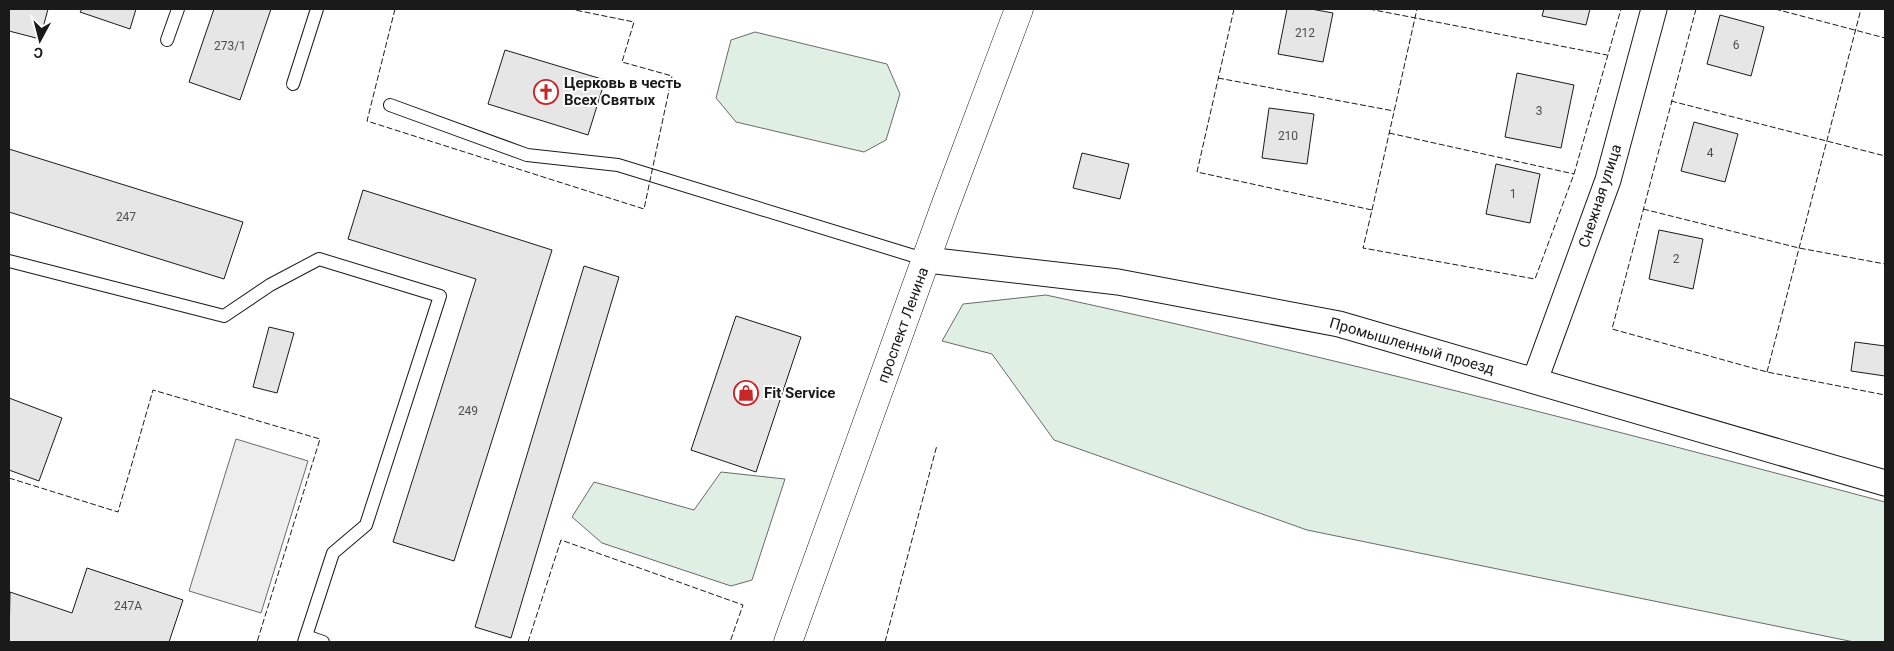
<svg xmlns="http://www.w3.org/2000/svg" width="1894" height="651" viewBox="0 0 1894 651" font-family="Roboto,sans-serif">
<style>
.green{fill:#e0efe3;stroke:#6a6a6a}
.parking{fill:#ededed;stroke:#6a6a6a}
.building{fill:#e6e6e6;stroke:#1a1a1a}
.lines{fill:none;stroke-linecap:round;stroke-linejoin:round}
.lane-casing{stroke:#1a1a1a;stroke-width:14}
.street-casing{stroke:#1a1a1a;stroke-width:27}
.secondary-casing{stroke:#1a1a1a;stroke-width:29}
.lane{stroke:#fff;stroke-width:12}
.street{stroke:#fff;stroke-width:25}
.secondary{stroke:#fff;stroke-width:28}
.fence{stroke:#1a1a1a;stroke-width:1;stroke-dasharray:6 2.5;stroke-linecap:butt}
.labels{text-anchor:middle;dominant-baseline:central;stroke-width:4;stroke-linejoin:round;paint-order:stroke}
.number-label{font-size:12px;fill:#4d4d4d}
.poi-label{font-size:15px;font-weight:bold;fill:#1a1a1a;stroke:#fff;text-anchor:start}
.street-label{font-size:15px;fill:#1a1a1a;stroke:#fff}
</style>
<rect width="100%" height="100%" fill="#fff"/>
<g class="green">
<path d="M755,32l132,32 13,30 -14,46 -22,12 -128,-30 -20,-24 15,-58z"/>
<path d="M1046,295c282,61 561,133 839,207v140h-31l-547,-112 -253,-90 -62,-86 -50,-13 21,-37z"/>
<path d="M721,472l64,7 -33,101 -21,6 -129,-43 -30,-26 22,-35 100,28z"/>
</g>
<path class="parking" d="M236,439l72,22 -47,152 -72,-22z"/>
<g class="building">
<path d="M9,9h39l-8,30 -31,-8z"/>
<path d="M82,9h54l-6,20 -50,-17z"/>
<path d="M214,9h57l-31,91 -51,-18z"/>
<path d="M1287,9h24l22,4 -10,49 -45,-8z"/>
<path d="M1544,9h46l-4,16 -44,-9z"/>
<path d="M1720,15l44,12 -13,49 -44,-12z"/>
<path d="M505,50l100,30 -17,55 -100,-31z"/>
<path d="M1517,73l57,12 -13,63 -56,-11z"/>
<path d="M1269,108l45,6 -7,50 -45,-6z"/>
<path d="M1694,122l44,12 -13,48 -44,-11z"/>
<path d="M9,149l234,73 -19,57 -215,-67z"/>
<path d="M1082,153l47,11 -9,35 -47,-11z"/>
<path d="M1496,164l44,10 -10,49 -44,-9z"/>
<path d="M363,190l189,60 -98,311 -61,-19 83,-263 -128,-40z"/>
<path d="M1659,230l44,9 -10,50 -44,-10z"/>
<path d="M584,266l35,11 -108,361 -36,-11z"/>
<path d="M736,316l65,21 -45,135 -65,-22z"/>
<path d="M269,327l25,6 -17,60 -24,-6z"/>
<path d="M1855,342l30,4v30l-34,-5z"/>
<path d="M9,398l53,20 -23,63 -30,-11z"/>
<path d="M87,568l96,32 -14,42h-160l1,-50 62,21z"/>
</g>
<g class="lines">
<defs>
<g id="lane">
<path d="M167,40l11,-31"/>
<path d="M293,84l24,-75"/>
<path d="M390,105l137,50 91,10 309,95"/>
<path d="M9,261l215,55 46,-31 49,-26 121,37 -74,229 -33,28 -29,89"/>
<path d="M306,636l17,6"/>
</g>
<g id="street">
<path d="M927,260l191,22 221,42 546,159"/>
<path d="M1535,380l73,-200 46,-171"/>
</g>
<path id="secondary" d="M788,642l156,-433 75,-200"/>
</defs>
<use href="#lane" class="lane-casing"/>
<use href="#street" class="street-casing"/>
<use href="#secondary" class="secondary-casing"/>
<use href="#lane" class="lane"/>
<use href="#street" class="street"/>
<use href="#secondary" class="secondary"/>
<g class="fence">
<path d="M395,9l-28,112 277,88 28,-133 -50,-14 12,-40 -64,-13"/>
<path d="M1234,9l-37,163 175,38 -9,38 172,31 39,-105 47,-165"/>
<path d="M1369,9l238,46"/>
<path d="M1696,9l-84,320 155,43 118,23"/>
<path d="M1775,9l110,29"/>
<path d="M1218,78l176,33"/>
<path d="M1671,101l214,55"/>
<path d="M1389,133l185,41"/>
<path d="M1643,209l156,39 86,16"/>
<path d="M1372,210l45,-201"/>
<path d="M1767,372l94,-363"/>
<path d="M9,478l109,34 35,-122 167,49 -63,203"/>
<path d="M528,642l33,-102 182,65 -13,37"/>
<path d="M885,642l52,-197"/>
</g>
</g>
<defs>
<symbol id="church-ring" viewBox="-11 -11 22 22"><circle r="9.5" fill="#fff" stroke="#c62828" stroke-width="1.5"/><path d="M-1.2-6h2.4v3.5h3.3v2.4h-3.3V6h-2.4V-.1h-3.3v-2.4h3.3Z" fill="#c62828"/></symbol>
<symbol id="shop-ring" viewBox="-11 -11 22 22"><circle r="9.5" fill="#fff" stroke="#c62828" stroke-width="1.5"/><path d="M-5-2.5h2.3a2.7 3.5 0 0 1 5.4 0H5L5.5 6h-11ZM-1.5-2.5h3a1.5 2.3 0 0 0-3 0Z" fill="#c62828"/></symbol>
</defs>
<g fill-rule="evenodd">
<use href="#church-ring" x="532" y="78" width="28" height="28"/>
<use href="#shop-ring" x="732" y="379" width="28" height="28"/>
</g>
<g class="labels">
<g class="number-label">
<text x="1305" y="33">212</text>
<text x="1736" y="45">6</text>
<text x="230" y="46">273/1</text>
<text x="1539" y="111">3</text>
<text x="1288" y="136">210</text>
<text x="1710" y="153">4</text>
<text x="1513" y="194">1</text>
<text x="126" y="217">247</text>
<text x="1676" y="259">2</text>
<text x="468" y="411">249</text>
<text x="128" y="606">247А</text>
</g>
<g class="poi-label">
<text x="564" y="83">Церковь в честь<tspan x="564" dy="17">Всех Святых</tspan></text>
<text x="764" y="393">Fit Service</text>
</g>
<g class="street-label">
<text transform="translate(1600 196) rotate(-72)">Снежная улица</text>
<text transform="translate(903 325) rotate(-70)">проспект Ленина</text>
<text transform="translate(1412 346) rotate(16)">Промышленный проезд</text>
</g>
</g>
<rect width="1894" height="651" fill="none" stroke="#1a1a1a" stroke-width="20"/>
<g transform="translate(40 40) rotate(187)" stroke="#ffffff" stroke-width="4" paint-order="stroke">
<path d="M0-4L9 19L0 12L-9 19Z" fill="#1a1a1a"/>
<text y="-8" font-size="14" font-weight="bold" text-anchor="middle" fill="#1a1a1a">С</text>
</g>
</svg>
